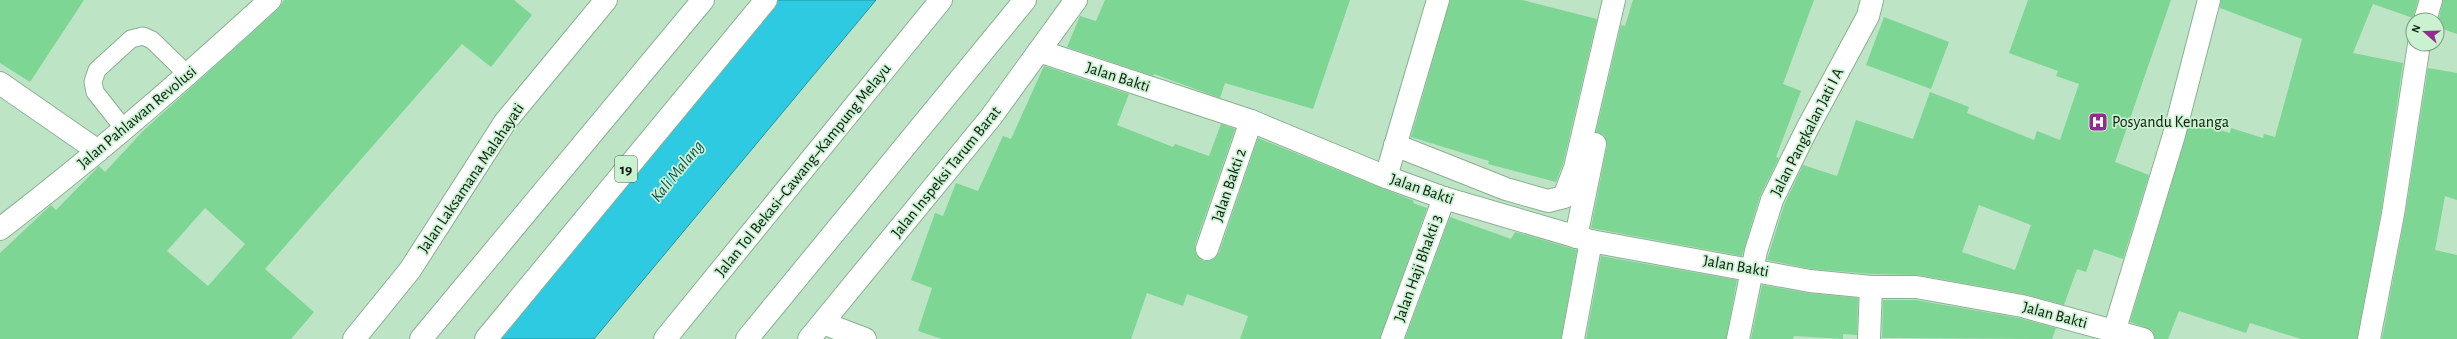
<svg xmlns="http://www.w3.org/2000/svg" width="2457" height="339" viewBox="0 0 2457 339" font-family="'Alegreya Sans',sans-serif">
<style>
.water{fill:#2dcae2;stroke:#2396a3}
.building{fill:#7ed694;fill-rule:evenodd}
.lines{fill:none;stroke-linecap:round;stroke-linejoin:round}
.lane-casing{stroke:#8ab092;stroke-width:19}
.street-casing{stroke:#8ab092;stroke-width:24}
.secondary-casing{stroke:#8ab092;stroke-width:24}
.primary-casing{stroke:#8ab092;stroke-width:24}
.highway-casing{stroke:#8ab092;stroke-width:24}
.lane{stroke:#fff;stroke-width:17}
.street{stroke:#fff;stroke-width:22}
.secondary{stroke:#fff;stroke-width:22}
.primary{stroke:#fff;stroke-width:22}
.highway{stroke:#fff;stroke-width:22}
.labels{text-anchor:middle;dominant-baseline:central;stroke-width:3.5;stroke-linejoin:round;paint-order:stroke}
.shield{fill:#caf2d1;stroke:#455c4a;stroke-width:1}
.shield-label{font-size:15px;font-weight:bold;fill:#0c1b10}
.street-label{font-size:16px;fill:#0c1b10;stroke:#caf2d1}
.poi-label{font-size:16px;fill:#0c1b10;stroke:#caf2d1;text-anchor:start}
.water-label{font-size:17px;font-style:italic;fill:#11505a;stroke:#caf2d1}
</style>
<rect width="100%" height="100%" fill="#bde4c4"/>
<path class="water" d="M766,0h110l-282,339h-94l75,-108z"/>
<g class="building">
<path d="M0,0h84l-54,82 -30,-19z"/>
<path d="M284,0h230l18,15 -41,52 -29,-23 -197,225 49,43 -23,27h-291v-86l51,-48 5,5 43,-44 6,6 38,-41 135,-122zM205,208l40,36 -37,42 -41,-35z"/>
<path d="M1105,0h245l-37,109 -88,-26 -5,15 -66,-24 -1,2 -86,-29 13,-31 16,5z"/>
<path d="M1450,0h72l75,19 -34,145 -7,18 -68,-18 1,-3 -78,-24z"/>
<path d="M1633,0h181l-31,84 18,7 -25,66 3,1 -19,38 -18,60 -151,-28 16,-82 -3,-11 -8,-3 25,-107 4,1z"/>
<path d="M2028,0h143l-56,162 34,13 -26,84 -29,-10 -8,23 -9,-3 -13,36 -40,-11 -106,-19 -46,-1 -60,-5 -45,-9 17,-55 19,-40 34,11 19,-56 57,19 17,-47 39,15 -2,6 67,27 3,-9 23,9 19,-56 -23,-8 2,-5 -49,-18zM1979,205l52,20 -16,45 -53,-18z"/>
<path d="M2221,0h197l-5,18 -40,-14 -20,49 50,10 -22,149 -24,127h-56l-51,-16 -4,10 -67,-22 -11,28h-13l-3,-9 -22,-8 60,-201 40,12 1,-5 32,10 1,-4 11,3 27,-98 -82,-31z"/>
<path d="M2443,0h14v34l-20,-7z"/>
<path d="M1884,17l65,25 -18,47 -65,-24z"/>
<path d="M1044,66l85,28 -12,31 56,22 2,-3 34,12 12,-32 14,5 -40,116v7l8,9h7l9,-8 39,-115 156,63 -1,2 14,5 -47,131h-140l8,-23 -61,-22 -4,12 -36,-13 -16,46h-189l-24,-8 14,-43 -21,-8 24,-67 8,3 13,-33 22,8 25,-55 8,3z"/>
<path d="M2428,68l29,5v127l-12,-4 -10,54 22,5v84h-75l23,-123z"/>
<path d="M1450,217l61,22 4,-7 62,18 -16,89h-156z"/>
<path d="M1601,256l136,24 -11,59h-140z"/>
<path d="M1762,285l46,8 50,5 -1,37 -14,-1v5l-49,-3 -1,3h-42z"/>
<path d="M1883,300h32l104,18 37,10 -4,11 -170,-1z"/>
</g>
<g class="lines">
<defs>
<path id="lane" d="M125,130l-30,-38 -2,-10 4,-12 34,-31 12,-3 9,4 37,36"/>
<g id="street">
<path d="M2425,20l6,-20"/>
<path d="M1039,51l212,70 135,56 58,21 147,43 219,40 61,6h45l106,19 121,33"/>
<path d="M0,83l98,68"/>
<path d="M1395,145l111,44 42,12 16,-4 11,-29 39,-168"/>
<path d="M1386,177l52,-177"/>
<path d="M1576,237l19,-93"/>
<path d="M1207,249l44,-128"/>
<path d="M823,323l42,16"/>
<path d="M2114,332l60,-197 35,-135"/>
<path d="M1392,339l52,-141"/>
<path d="M1573,339l18,-98"/>
<path d="M1738,339l18,-88 16,-51 35,-71 61,-113 4,-16"/>
<path d="M1869,339l2,-52"/>
<path d="M2369,339l24,-125 26,-170"/>
</g>
<path id="secondary" d="M0,229c94,-72 183,-149 270,-229"/>
<g id="primary">
<path d="M354,339l56,-69 95,-148 101,-122"/>
<path d="M809,339l182,-222 85,-117"/>
</g>
<g id="highway">
<path d="M421,339l282,-339"/>
<path d="M486,339l280,-339"/>
<path d="M665,339l276,-339"/>
<path d="M747,339l278,-339"/>
</g>
</defs>
<use href="#lane" class="lane-casing"/>
<use href="#street" class="street-casing"/>
<use href="#secondary" class="secondary-casing"/>
<use href="#primary" class="primary-casing"/>
<use href="#highway" class="highway-casing"/>
<use href="#lane" class="lane"/>
<use href="#street" class="street"/>
<use href="#secondary" class="secondary"/>
<use href="#primary" class="primary"/>
<use href="#highway" class="highway"/>
</g>
<defs>
<symbol id="hospital-square" viewBox="-11 -11 22 22"><rect x="-9" y="-9" width="18" height="18" rx="4" fill="#952b8e" stroke="#caf2d1"/><path d="M-5-5h3v3.5h4V-5h3V5h-3V1.5h-4V5h-3Z" fill="#fff"/></symbol>
</defs>
<g fill-rule="evenodd">
<use href="#hospital-square" x="2087" y="111" width="22" height="22"/>
</g>
<g class="labels">
<rect class="shield" x="615" y="156" width="22" height="26" rx="3"/>
<g class="shield-label">
<text x="626" y="169">19</text>
</g>
<g class="street-label">
<text transform="translate(1118 77) rotate(18)">Jalan Bakti</text>
<text transform="translate(137 117) rotate(-40)">Jalan Pahlawan Revolusi</text>
<text transform="translate(1807 132) rotate(-63)">Jalan Pangkalan Jati I A</text>
<text transform="translate(803 170) rotate(-51)">Jalan Tol Bekasi–Cawang–Kampung Melayu</text>
<text transform="translate(946 172) rotate(-51)">Jalan Inspeksi Tarum Barat</text>
<text transform="translate(471 178) rotate(-56)">Jalan Laksamana Malahayati</text>
<text transform="translate(1229 185) rotate(-71)">Jalan Bakti 2</text>
<text transform="translate(1422 189) rotate(19)">Jalan Bakti</text>
<text transform="translate(1736 266) rotate(10)">Jalan Bakti</text>
<text transform="translate(1418 268) rotate(-70)">Jalan Haji Bhakti 3</text>
<text transform="translate(2055 315) rotate(15)">Jalan Bakti</text>
</g>
<g class="poi-label">
<text x="2112" y="122">Posyandu Kenanga</text>
</g>
<g class="water-label">
<text transform="translate(677 171) rotate(-51)">Kali Malang</text>
</g>
</g>
<g transform="translate(2425 32) rotate(290)"><circle r="19" fill="#caf2d1" stroke="#7e9c84"/>
<path d="M0-3L7 15L0 10L-7 15Z" fill="#952b8e"/>
<text y="-6" font-size="11" font-weight="bold" text-anchor="middle" fill="#0c1b10">N</text>
</g>
</svg>
